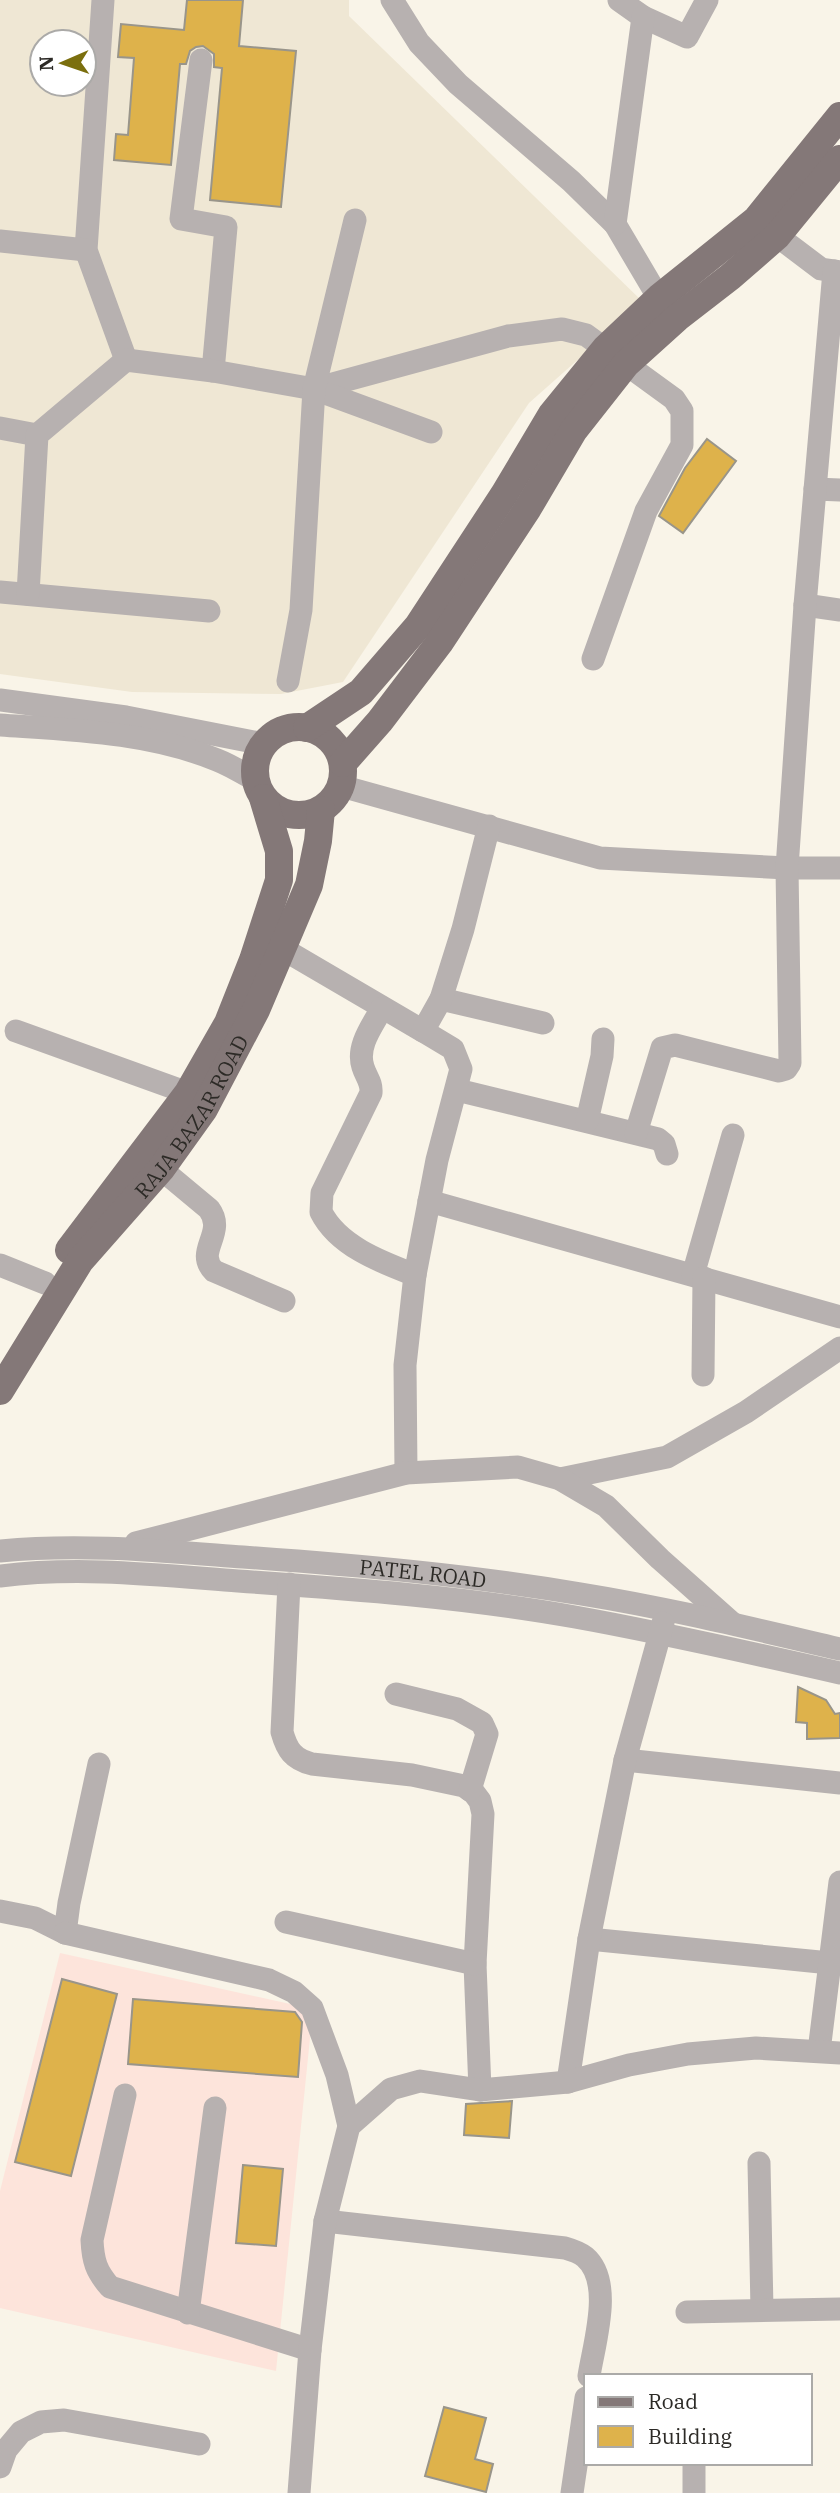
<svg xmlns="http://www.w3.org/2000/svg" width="840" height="2493" viewBox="0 0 840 2493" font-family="'IBM Plex Serif',serif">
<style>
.industrial{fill:#fde4db}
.built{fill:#efe7d4;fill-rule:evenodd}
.building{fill:#deb24b;stroke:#99958a;stroke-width:2}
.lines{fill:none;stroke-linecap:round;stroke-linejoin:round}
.minor{stroke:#b7b1b0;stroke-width:23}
.major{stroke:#847878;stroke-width:28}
.labels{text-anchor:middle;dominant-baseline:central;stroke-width:5;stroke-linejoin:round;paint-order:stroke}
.street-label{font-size:21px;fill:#2c2a26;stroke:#fff}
</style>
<rect width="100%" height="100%" fill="#f9f4e8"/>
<path class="industrial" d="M60,1953l253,56 -37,362 -276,-63v-117z"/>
<path class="built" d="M0,0h349v16l294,286 -114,101 -186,279 -62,12 -149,-2 -132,-18zM42,42h42v42h-42z"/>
<g class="building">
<path d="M187,0h56l-4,46 57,5 -15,156 -71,-7 12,-132 -8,-1v-13l-11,-8 -7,1 -6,4 -4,13h-6l-9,101 -57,-5 2,-26 12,1 6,-77 -16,-1 3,-33 63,6z"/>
<path d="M707,439l29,22 -53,72 -24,-17 26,-48z"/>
<path d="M798,1687l28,13 9,14 5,-1v25l-33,1v-16l-11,-1z"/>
<path d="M62,1979l55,15 -46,182 -56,-14z"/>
<path d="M133,1999l162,13 7,10 -4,55 -170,-13z"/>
<path d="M512,2101l-3,37 -45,-3 2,-31z"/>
<path d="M243,2165l40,4 -7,77 -40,-3z"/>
<path d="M444,2407l42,11 -11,41 18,5 -7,28 -61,-16z"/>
</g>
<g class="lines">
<g class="minor">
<path d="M103,0l-17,250 40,110"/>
<path d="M392,0l27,43 39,41 113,97 44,43 52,88"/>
<path d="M619,0l24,17 44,20 20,-37"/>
<path d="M201,60l-20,159 45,8 -13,144"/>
<path d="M615,224l28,-207"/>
<path d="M764,226l57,43 19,3"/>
<path d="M0,241l86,9"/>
<path d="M314,389l194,-53 54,-7 24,6 88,64 8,12v34l-36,66 -53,148"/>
<path d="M0,428l37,7"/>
<path d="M815,489l25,1"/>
<path d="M0,592l209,19"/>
<path d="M28,594l9,-159 89,-75 87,11 101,18 117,43"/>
<path d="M805,605l35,5"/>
<path d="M288,681l13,-71 13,-221 41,-169"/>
<path d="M0,700l126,17 138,27"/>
<path d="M0,725c73,5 148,7 217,35 13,5 26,13 38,20"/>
<path d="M341,786l259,72 187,10h53"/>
<path d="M283,949l140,82"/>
<path d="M441,999l102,24"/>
<path d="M382,1008c-9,17 -26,38 -19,59 3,10 9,15 8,26l-49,100 -1,19c17,34 60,50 94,63"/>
<path d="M16,1031l172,62"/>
<path d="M457,1090l201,49 6,5 3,10"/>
<path d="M587,1121l15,-65 1,-17"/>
<path d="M636,1133l26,-85 13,-3 104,26 7,-2 4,-6 -3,-195 18,-263 29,-334"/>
<path d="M161,1169l48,40c18,24 -15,42 5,62l70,30"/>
<path d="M429,1201l411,116"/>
<path d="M0,1265l45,18"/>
<path d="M693,1275l40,-140"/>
<path d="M703,1375l1,-97"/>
<path d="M406,1473l-1,-108 10,-90 22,-115 24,-91 -8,-20 -30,-18 18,-32 22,-70 26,-103"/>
<path d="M560,1479l107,-22 79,-45 94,-64"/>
<path d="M136,1543l270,-70 112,-6 42,12 46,27 54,53 71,63"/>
<path id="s1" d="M0,1551c81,-8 162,0 243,6 113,8 226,18 338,37 87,14 173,35 259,55"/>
<path d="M0,1576c79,-10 159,-1 238,5 113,8 226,16 337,36 89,16 177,36 265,56"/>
<path d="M289,1584l-7,148c5,18 11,27 30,32l100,11 52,11 10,7 6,8 3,13 -8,150 5,126"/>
<path d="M396,1694l61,15 25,14 5,11 -17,56"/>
<path d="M625,1760l215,23"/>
<path d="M0,1911l35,7 30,15 4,-30 30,-139"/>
<path d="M286,1922l189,42"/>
<path d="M65,1933l204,47 25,12 18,16 25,67 12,51"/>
<path d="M589,1939l241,24"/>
<path d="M819,2051l21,-169"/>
<path d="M568,2082l21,-143 36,-179 38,-137"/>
<path d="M125,2095l-33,145c1,21 4,31 18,47l200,63"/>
<path d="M759,2163l3,147"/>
<path d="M325,2221l240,27c7,2 15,5 20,9 29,25 9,86 4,119"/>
<path d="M687,2312l153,-3"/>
<path d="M188,2313l27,-205"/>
<path d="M694,2463v30"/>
<path d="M0,2467l6,-17 15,-18 20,-10 23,-2 135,24"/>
<path d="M299,2493l11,-143 15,-129 24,-95 42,-37 29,-8 60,9 88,-8 61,-17 59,-11 68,-6 84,5"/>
<path d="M572,2493l14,-95"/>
</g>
<g class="major">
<circle cx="299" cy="771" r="44"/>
<path d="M307,728l54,-36 57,-66 87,-133 47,-79 53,-65 55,-52 96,-77 84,-104"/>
<path d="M343,763l37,-42 60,-79 88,-134 46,-78 52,-66 51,-46 53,-41 47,-41 63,-77"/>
<path d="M69,1250l119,-157 40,-70 25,-63 26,-80v-29l-16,-53"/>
<path id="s2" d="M0,1391l80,-130 81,-92 43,-60 52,-99 53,-125 9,-44 3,-31"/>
</g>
</g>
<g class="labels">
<g class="street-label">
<text stroke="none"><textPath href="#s2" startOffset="336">RAJA BAZAR ROAD</textPath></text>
<text stroke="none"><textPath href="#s1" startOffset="424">PATEL ROAD</textPath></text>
</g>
</g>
<rect x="584" y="2374" width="228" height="91" fill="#ffffff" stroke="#abaaa8" stroke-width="2"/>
<rect x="598" y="2397" width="35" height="10" fill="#847878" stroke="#abaaa8" stroke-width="2"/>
<text x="648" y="2409" font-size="21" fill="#2c2a26">Road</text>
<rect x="598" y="2426" width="35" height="21" fill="#deb24b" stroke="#abaaa8" stroke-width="2"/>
<text x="648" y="2444" font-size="21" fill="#2c2a26">Building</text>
<g transform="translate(63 63) rotate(268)"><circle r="33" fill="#ffffff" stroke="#abaaa8" stroke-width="2"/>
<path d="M0-5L12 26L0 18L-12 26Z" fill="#7b6f0e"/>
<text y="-10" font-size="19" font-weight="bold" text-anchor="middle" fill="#2c2a26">N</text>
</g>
</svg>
